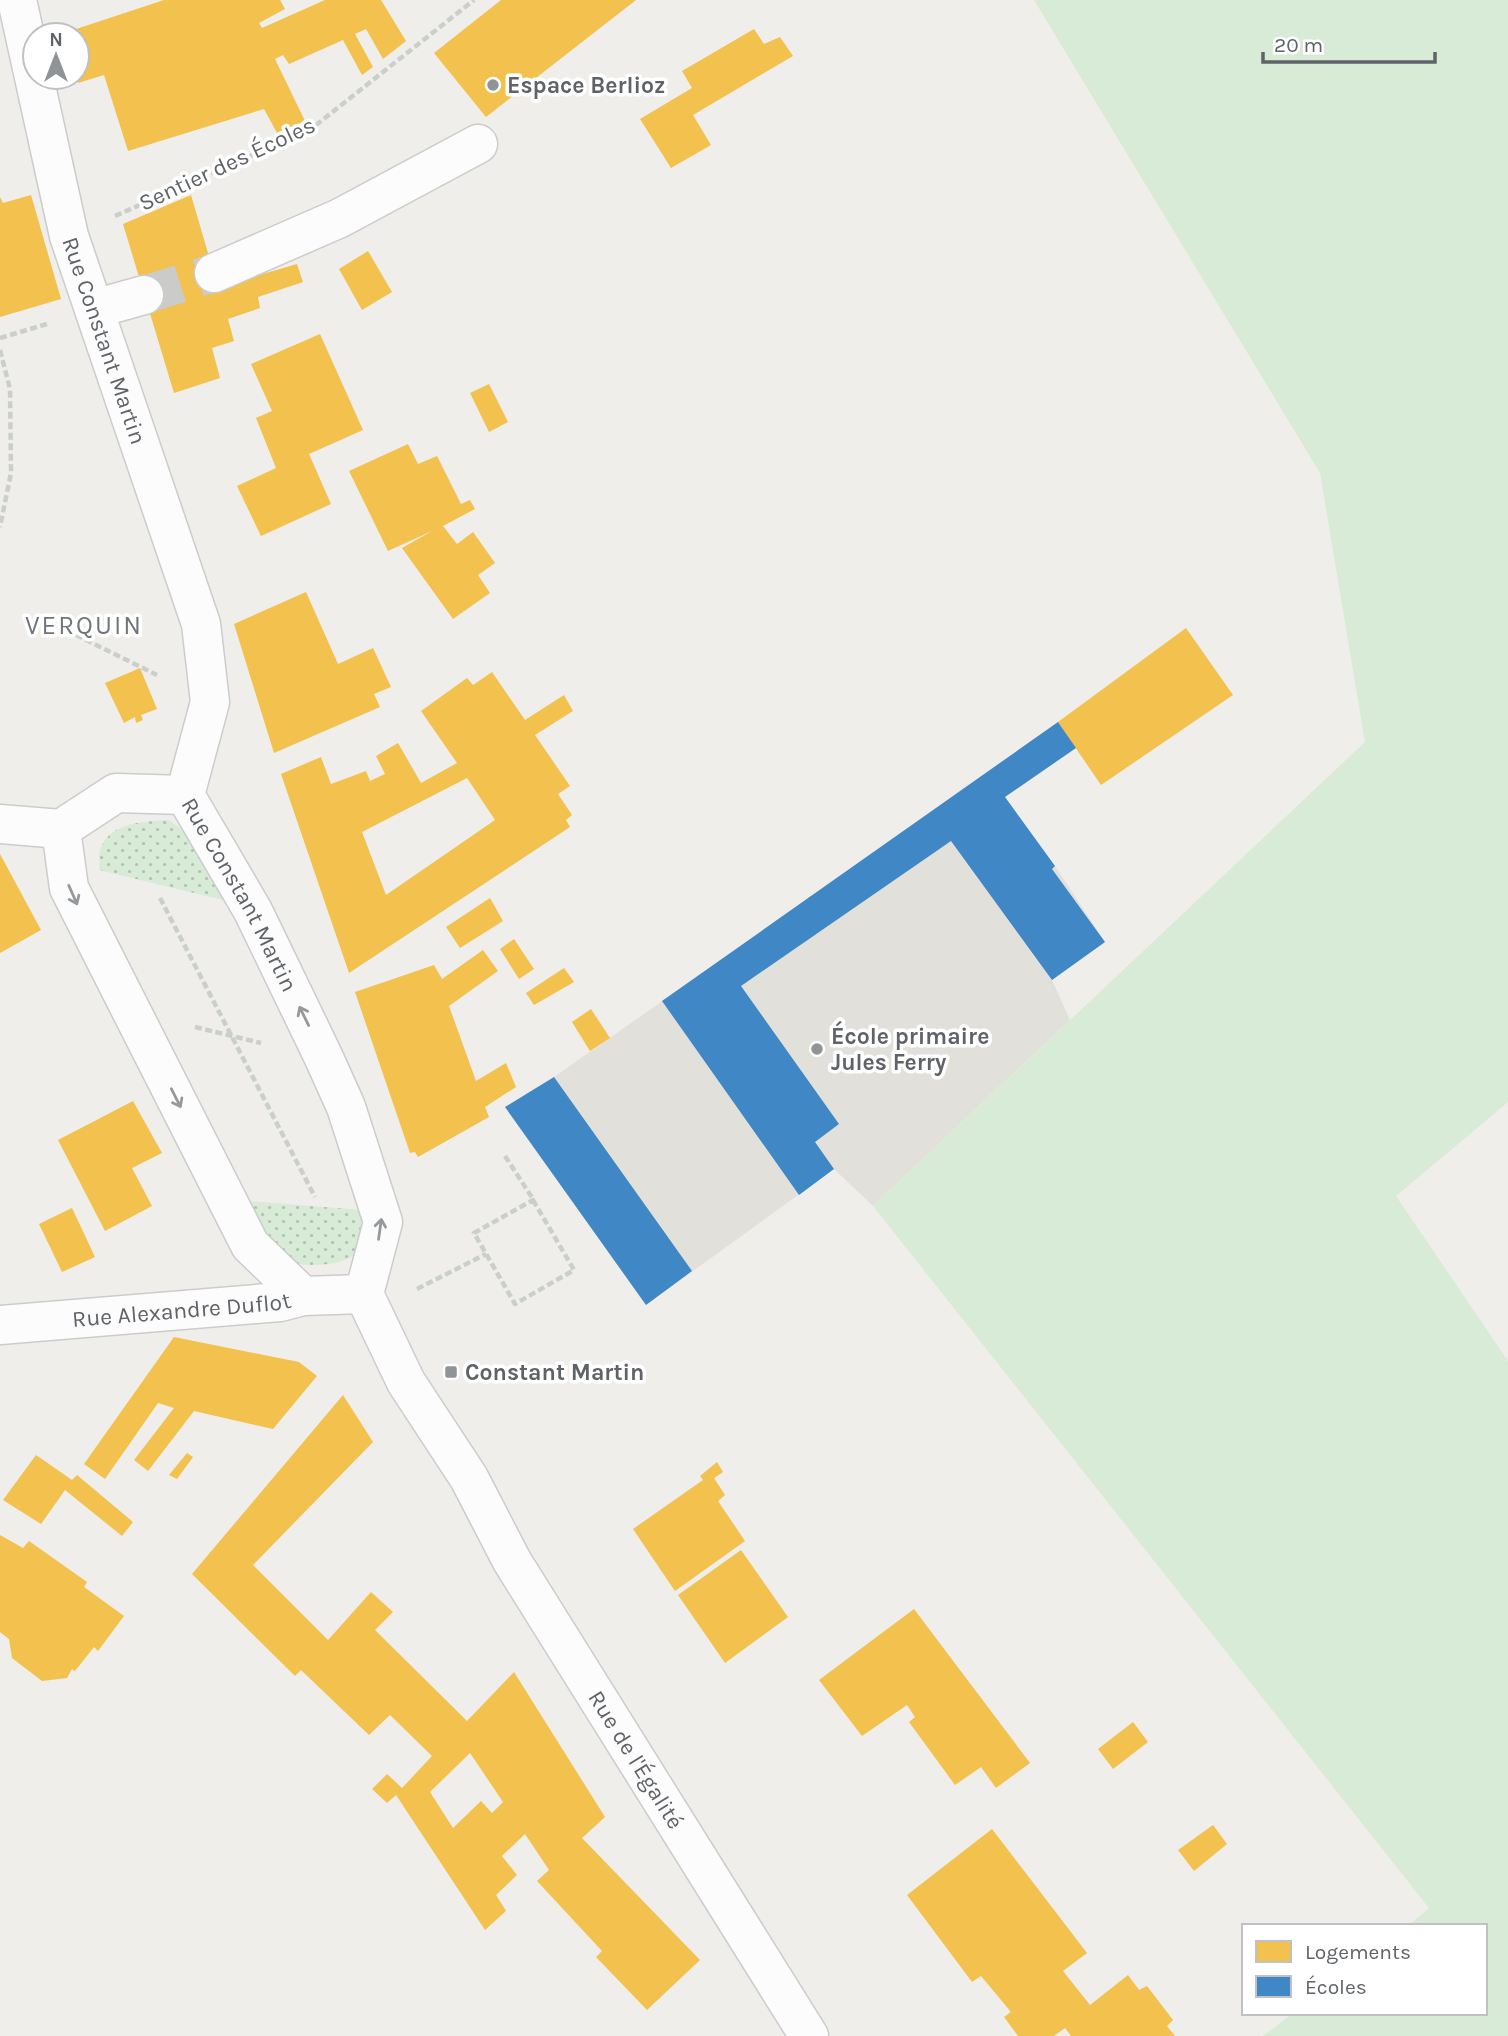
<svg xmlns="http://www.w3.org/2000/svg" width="1508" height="2036" viewBox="0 0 1508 2036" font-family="Karla,sans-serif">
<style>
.education{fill:#e2e0da}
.grass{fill:#d8ebd6}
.garden{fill:url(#garden-dots)}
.homes{fill:#f2c14e;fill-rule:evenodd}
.schools{fill:#3f88c5}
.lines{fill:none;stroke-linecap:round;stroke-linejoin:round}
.minor-tunnel{stroke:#cbcbca;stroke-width:38;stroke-dasharray:38 19;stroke-linecap:butt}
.minor-casing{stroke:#cbcccc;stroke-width:41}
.path{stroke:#cacfcc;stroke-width:4.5;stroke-dasharray:7 3.5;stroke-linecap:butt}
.minor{stroke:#fdfcfc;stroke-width:38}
.oneway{stroke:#96999c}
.poi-dot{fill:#919496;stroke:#fff;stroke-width:2.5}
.labels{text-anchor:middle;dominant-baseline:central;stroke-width:7;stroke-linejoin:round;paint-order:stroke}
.poi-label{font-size:23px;font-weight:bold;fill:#5f6368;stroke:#fff;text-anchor:start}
.street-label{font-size:23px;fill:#5f6368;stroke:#fff}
.quarter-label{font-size:26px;letter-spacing:2px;fill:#70757a;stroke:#fff}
</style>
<defs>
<pattern id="garden-dots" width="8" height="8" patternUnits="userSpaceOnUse" patternTransform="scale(1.75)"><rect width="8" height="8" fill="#d8ebd6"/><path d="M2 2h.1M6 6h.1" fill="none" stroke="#b2c2b1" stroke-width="1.8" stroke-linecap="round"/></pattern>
</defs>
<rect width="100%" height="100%" fill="#efeeea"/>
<path class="education" d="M959,793l46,4 50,69 50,76 -53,38 18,40 -197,186 -39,-37 -188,136 -141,-198 49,-30z"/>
<path class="grass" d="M1034,0h474v1102l-112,94 112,165v675h-245l30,-23h192v-87h-77l21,-18 -556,-702 492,-464 -45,-269z"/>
<g class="garden">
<path d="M169,820l22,16 36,65 -128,-31c1,-6 -1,-17 2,-23 11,-25 45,-26 68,-27z"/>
<path d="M247,1201l116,9c1,7 3,16 3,23 -3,35 -49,33 -75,31l-27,-30z"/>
</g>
<g class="homes">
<path d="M164,0h116l5,9 -26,14 3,5 63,-28h56l25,41 -23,18 -17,-30 -11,5 18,33 -11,8 -19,-35 -54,24 -6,-9 -8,4 30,62 -28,12 -13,-24 -136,42 -24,-76 -26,8 -1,-48h-10v-3z"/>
<path d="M501,0h135l-150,117 -52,-64z"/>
<path d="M754,29l10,15 16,-7 13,19 -100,59 18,30 -40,23 -31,-49 52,-31 -10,-17z"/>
<path d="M31,195l30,104 -61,18v-120l3,6z"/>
<path d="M191,195l27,92 79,-23 6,18 -45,15 2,11 -32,11 6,22 -22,7 8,30 -46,15 -51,-169z"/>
<path d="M368,251l24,41 -30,18 -23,-41z"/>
<path d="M320,334l43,96 -54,24 22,50 -70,32 -24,-50 39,-18 -20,-50 16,-7 -21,-47z"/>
<path d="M489,384l19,38 -19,10 -19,-39z"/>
<path d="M408,444l10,20 19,-8 24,48 9,-4 5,9 -32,17 14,18 16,-12 22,31 -17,12 12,18 -37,26 -51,-71 30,-17 -44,20 -39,-80z"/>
<path d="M306,592l32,72 35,-16 18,39 -17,7 6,13 -106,46 -40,-129z"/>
<path d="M1186,628l47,67 -132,90 -43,-63z"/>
<path d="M140,668l17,41 -16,6 2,5 -7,3 -1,-6 -11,6 -19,-40z"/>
<path d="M492,672l33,48 39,-25 9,16 -38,24 35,51 -12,8 14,21 -6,5 4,7 -221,146 -68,-199 40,-17 10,27 35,-13 4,10 15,-7 -9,-18 22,-13 23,40 36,-20 -36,-52 46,-33 6,7zM467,778l28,42 -109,75 -24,-63z"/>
<path d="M0,854l41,76 -41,23z"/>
<path d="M490,898l13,23 -43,27 -14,-21z"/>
<path d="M514,939l20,30 -15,10 -19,-30z"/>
<path d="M483,950l15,21 -49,35 27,75 30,-18 10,24 -31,20 4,10 -71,40 -3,-5 -5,1 -55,-161 79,-27 8,14z"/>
<path d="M564,968l10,14 -40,23 -8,-12z"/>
<path d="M591,1009l19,29 -20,13 -18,-29z"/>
<path d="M133,1101l29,52 -30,15 20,38 -47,25 -47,-91z"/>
<path d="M72,1208l23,49 -33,15 -23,-48z"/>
<path d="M174,1337l125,25 18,14 -44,53 -79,-18 -46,60 -14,-11 40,-52 -16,-5 -53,76 -21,-15z"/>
<path d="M343,1395l30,47 -120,123 75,75 43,-48 22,20 -18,18 92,91 47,-49 91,145 -23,21 118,122 -53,50 -51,-53 6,-6 -65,-70 12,-11 -24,-36 -23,22 15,19 -21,20 10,16 -21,19 -89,-135 -9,8 -15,-14 15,-15 15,14 30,-32 -42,-41 -21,20 -68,-65 -6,6 -103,-102zM470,1753l33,49 -11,11 -11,-12 -28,27 -23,-36z"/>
<path d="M187,1453l6,4 -16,22 -8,-4z"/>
<path d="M36,1455l36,25 5,-5 56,47 -11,14 -57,-46 -24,34 -38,-24z"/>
<path d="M717,1462l6,10 -9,6 11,17 -7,6 27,40 -70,50 -42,-62 70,-49 -3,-4z"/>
<path d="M0,1535l23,13 6,-7 58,41 -3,5 40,29 -26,35 -4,-4 -19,24 -3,-2 -5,9 -25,3 -30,-23 -3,-19 -9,-7z"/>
<path d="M741,1550l47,67 -63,46 -47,-68z"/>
<path d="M914,1609l116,154 -34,25 -15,-21 -26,18 -46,-63 6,-5 -8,-12 -45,31 -43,-56z"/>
<path d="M1133,1722l15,20 -35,27 -15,-20z"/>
<path d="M1213,1825l14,19 -33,27 -16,-21z"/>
<path d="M992,1829l95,124 -24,18 27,34 38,-30 11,15 8,-4 26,34 -6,6 8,10h-104l-6,-8 -11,8h-36l-14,-19 7,-5 -30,-36 -9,6 -65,-87z"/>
</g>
<g class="schools">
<path d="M1058,722l18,26 -71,49 50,69 -3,3 53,73 -53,38 -101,-139 -210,145 98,138 -24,18 19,27 -35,26 -137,-194z"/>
<path d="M554,1077l138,194 -46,34 -141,-198z"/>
</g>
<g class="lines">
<path class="minor-tunnel" d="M144,295l70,-22"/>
<defs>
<g id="minor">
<path id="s1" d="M17,0l52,236 132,388 9,78 -25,93 68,116 71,147 22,49 37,115 -19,72 42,88 63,96 43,83 297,475"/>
<path d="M214,273l126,-55 138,-74"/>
<path d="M94,309l50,-14"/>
<path d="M0,824l61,5 55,-36 69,2"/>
<path d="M61,829l8,59 181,357 53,51"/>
<path id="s2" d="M0,1325l280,-23 23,-6 61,-2"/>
</g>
</defs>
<use href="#minor" class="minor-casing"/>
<g class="path">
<path d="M115,216l196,-87 163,-129"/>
<path d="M0,338l47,-14"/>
<path d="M0,350l10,39 1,84 -11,54"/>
<path d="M76,635l81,40"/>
<path d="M160,898l155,299"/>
<path d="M195,1027l66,16"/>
<path d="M505,1156l28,43"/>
<path d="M533,1200l41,70 -59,34 -41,-71z"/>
<path d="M417,1289l69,-35"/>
</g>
<use href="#minor" class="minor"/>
</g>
<defs><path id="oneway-shaft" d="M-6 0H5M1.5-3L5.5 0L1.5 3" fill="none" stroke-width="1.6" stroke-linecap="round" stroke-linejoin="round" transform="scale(1.75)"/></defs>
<g class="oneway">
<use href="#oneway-shaft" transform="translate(73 895) rotate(66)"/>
<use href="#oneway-shaft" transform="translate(304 1016) rotate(-116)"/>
<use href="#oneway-shaft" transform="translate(176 1098) rotate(63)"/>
<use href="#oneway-shaft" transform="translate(380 1229) rotate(-82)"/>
</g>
<g class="poi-dot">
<circle cx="493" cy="85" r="7"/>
<circle cx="817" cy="1049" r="7"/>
<rect x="444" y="1365" width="14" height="14" rx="3.5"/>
</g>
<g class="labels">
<g class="poi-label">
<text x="507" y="85">Espace Berlioz</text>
<text x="831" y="1036">École primaire<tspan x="831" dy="26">Jules Ferry</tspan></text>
<text x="465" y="1372">Constant Martin</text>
</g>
<g class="street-label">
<text transform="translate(227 164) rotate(-25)">Sentier des Écoles</text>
<text stroke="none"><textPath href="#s1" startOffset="352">Rue Constant Martin</textPath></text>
<text stroke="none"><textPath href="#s1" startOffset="940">Rue Constant Martin</textPath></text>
<text stroke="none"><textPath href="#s2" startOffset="182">Rue Alexandre Duflot</textPath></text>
<text stroke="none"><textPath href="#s1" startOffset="1913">Rue de l'Égalité</textPath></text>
</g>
<g class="quarter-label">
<text x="84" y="625">VERQUIN</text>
</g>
</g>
<rect x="1242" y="1924" width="245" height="91" fill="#ffffff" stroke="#bfc1c3" stroke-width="2"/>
<rect x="1256" y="1941" width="35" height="21" fill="#f2c14e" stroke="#bfc1c3" stroke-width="2"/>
<text x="1305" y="1959" font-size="21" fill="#5f6368">Logements</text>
<rect x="1256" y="1976" width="35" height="21" fill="#3f88c5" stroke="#bfc1c3" stroke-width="2"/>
<text x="1305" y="1994" font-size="21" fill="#5f6368">Écoles</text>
<g transform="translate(56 56)"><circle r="33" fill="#ffffff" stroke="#bfc1c3" stroke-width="2"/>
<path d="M0-5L12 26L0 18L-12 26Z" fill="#919496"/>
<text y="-10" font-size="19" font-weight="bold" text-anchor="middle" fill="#5f6368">N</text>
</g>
<path d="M1263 52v10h172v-10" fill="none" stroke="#5f6368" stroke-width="3.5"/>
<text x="1274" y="52" font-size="21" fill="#5f6368" stroke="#ffffff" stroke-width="5" paint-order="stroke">20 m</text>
</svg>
